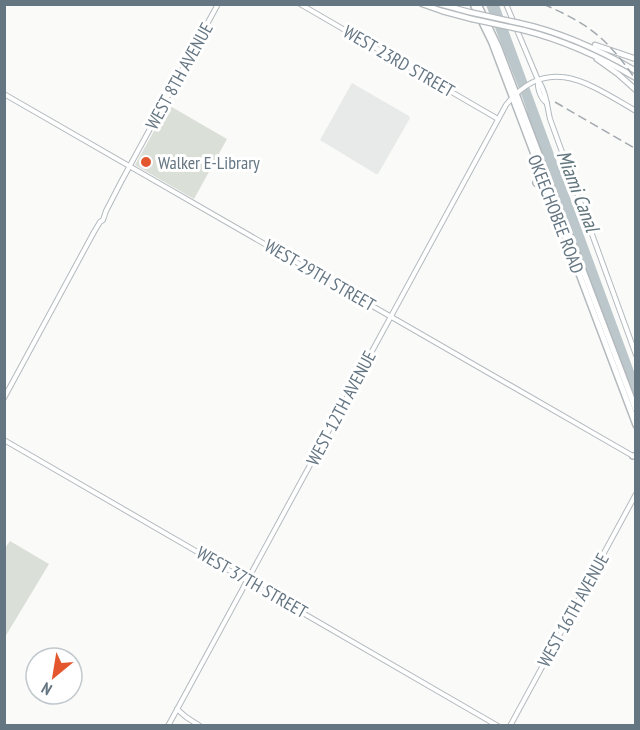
<svg xmlns="http://www.w3.org/2000/svg" width="640" height="730" viewBox="0 0 640 730" font-family="'PT Sans Narrow',sans-serif">
<style>
.built{fill:#e8e9e9}
.green{fill:#dadfd7}
.water{fill:#bbc7cb}
.lines{fill:none;stroke-linecap:round;stroke-linejoin:round}
.secondary-casing{stroke:#b3babf;stroke-width:6}
.primary-casing{stroke:#b5babe;stroke-width:7}
.highway-casing{stroke:#b4b9bd;stroke-width:8}
.secondary{stroke:#fff;stroke-width:4}
.primary{stroke:#fff;stroke-width:4.5}
.highway{stroke:#fff;stroke-width:5}
.rail{stroke:#a2aab0;stroke-width:1.5;stroke-dasharray:9 4.5;stroke-linecap:butt}
.primary-bridge-casing{stroke:#b5babe;stroke-width:7;stroke-linecap:butt}
.primary-bridge{stroke:#fff;stroke-width:4.5}
.poi-dot{fill:#e4572e;stroke:#fff;stroke-width:2}
.labels{text-anchor:middle;dominant-baseline:central;stroke-width:6;stroke-linejoin:round;paint-order:stroke}
.street-label{font-size:18px;fill:#657683;stroke:#fff}
.poi-label{font-size:18px;fill:#657683;stroke:#fff;text-anchor:start}
.water-label{font-size:20px;font-style:italic;fill:#60757c;stroke:#fff}
</style>
<rect width="100%" height="100%" fill="#fafaf8"/>
<path class="built" d="M352,83l57,33 1,2 -32,56h-2l-56,-34z"/>
<g class="green">
<path d="M168,106h2l57,33 -33,60 -59,-34z"/>
<path d="M10,541l39,23 -44,73v-89z"/>
</g>
<path class="water" d="M486,5h13l136,369v28l-109,-290 1,-1 -4,-12z"/>
<g class="lines">
<defs>
<g id="secondary">
<path d="M300,4l198,115"/>
<path d="M506,4l32,76c8,11 9,26 12,39l86,236"/>
<path d="M538,81c-1,7 3,19 9,22"/>
<path d="M4,94l629,362"/>
<path d="M4,398l90,-166 6,-10 3,-2 3,-9 15,-29 97,-178"/>
<path d="M4,440l494,286"/>
<path d="M177,709l9,8 14,9"/>
<path d="M168,726l338,-621c42,-53 85,-20 130,6"/>
<path d="M510,726l126,-232"/>
</g>
<g id="primary">
<path d="M422,4l20,7 30,8"/>
<path d="M440,4l29,8"/>
<path d="M519,23c42,9 79,26 117,48"/>
<path d="M523,30c40,10 76,26 113,48"/>
<path d="M595,45l41,14"/>
<path d="M597,59l21,15 18,16"/>
</g>
<g id="highway">
<path d="M473,4l19,39 144,382"/>
<path d="M478,4l20,42 138,364"/>
<path d="M536,183l4,-2 2,-4"/>
<path d="M633,456h3"/>
</g>
</defs>
<use href="#secondary" class="secondary-casing"/>
<use href="#primary" class="primary-casing"/>
<use href="#highway" class="highway-casing"/>
<use href="#secondary" class="secondary"/>
<use href="#primary" class="primary"/>
<use href="#highway" class="highway"/>
<g class="rail">
<path d="M543,4c46,20 64,34 93,76"/>
<path d="M555,102l81,47"/>
</g>
<defs>
<g id="primary-bridge">
<path d="M469,12l50,11"/>
<path d="M472,19l51,11"/>
</g>
</defs>
<use href="#primary-bridge" class="primary-bridge-casing"/>
<use href="#primary-bridge" class="primary-bridge"/>
</g>
<circle class="poi-dot" cx="146" cy="162" r="6"/>
<g class="labels">
<g class="street-label">
<text transform="translate(399 61) rotate(30)">WEST 23RD STREET</text>
<text transform="translate(179 76) rotate(-61)">WEST 8TH AVENUE</text>
<text transform="translate(556 214) rotate(69)">OKEECHOBEE ROAD</text>
<text transform="translate(320 275) rotate(30)">WEST 29TH STREET</text>
<text transform="translate(341 408) rotate(-62)">WEST 12TH AVENUE</text>
<text transform="translate(252 582) rotate(30)">WEST 37TH STREET</text>
<text transform="translate(573 610) rotate(-61)">WEST 16TH AVENUE</text>
</g>
<g class="poi-label">
<text x="158" y="162">Walker E-Library</text>
</g>
<g class="water-label">
<text transform="translate(578 191) rotate(69)">Miami Canal</text>
</g>
</g>
<rect width="640" height="730" fill="none" stroke="#657683" stroke-width="12"/>
<g transform="translate(54 676) rotate(210)"><circle r="28" fill="#ffffff" stroke="#c1c8cd" stroke-width="1.5"/>
<path d="M0-4.5L10 22L0 15L-10 22Z" fill="#e4572e"/>
<text y="-9" font-size="16" font-weight="bold" text-anchor="middle" fill="#657683">N</text>
</g>
</svg>
